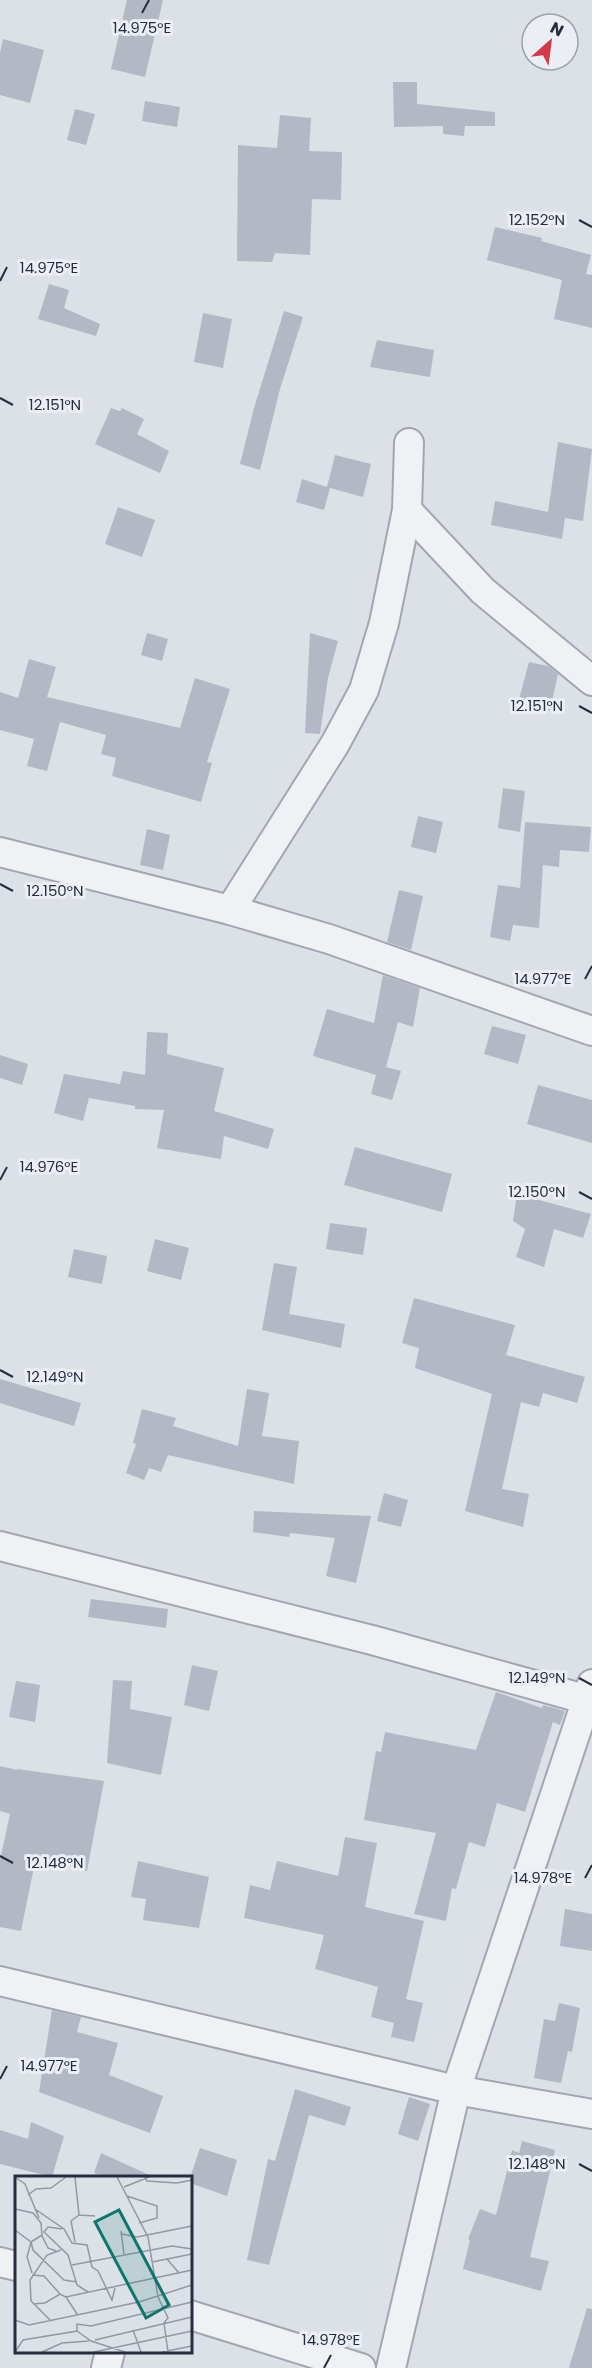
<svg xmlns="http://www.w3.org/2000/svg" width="592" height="2368" viewBox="0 0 592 2368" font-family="Poppins,sans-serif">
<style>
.building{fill:#b3b9c4}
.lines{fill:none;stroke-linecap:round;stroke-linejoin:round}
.minor-casing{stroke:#a1a7b1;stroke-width:32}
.minor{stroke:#eff1f5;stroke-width:28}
.ticks{fill:none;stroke:#252d3e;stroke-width:2}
.inset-road{fill:none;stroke:#9398a3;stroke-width:1.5}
.view{fill:#0f766e;fill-opacity:0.15;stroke:#0f766e;stroke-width:3}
.inset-edge{fill:none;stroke:#252d3e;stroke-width:3}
.ticks-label{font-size:15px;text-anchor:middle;fill:#252d3e;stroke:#ebeff5;stroke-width:6;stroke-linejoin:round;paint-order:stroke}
</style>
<rect width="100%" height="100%" fill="#dce0e7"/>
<g class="building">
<path d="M127,0h36l-18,77 -34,-8z"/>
<path d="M3,39l41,11 -14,53 -30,-8v-42z"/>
<path d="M393,82h24v22l78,8v14h-30l-1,10 -21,-2v-8l-49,1z"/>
<path d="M145,101l35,6 -3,20 -35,-6z"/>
<path d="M75,109l20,5 -9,31 -19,-5z"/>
<path d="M280,115l31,3 -2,33 33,1 -1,48 -29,-1 -2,56 -35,-2 -3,9 -35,-1 1,-116 39,3z"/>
<path d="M495,227l47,11 -1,3 50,14 -5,19 6,1v53l-38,-9 8,-39 -75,-20z"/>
<path d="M49,284l20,6 -5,18 36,16 -4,12 -58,-17z"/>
<path d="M284,311l19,6 -23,72 -20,81 -20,-6 14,-56z"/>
<path d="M203,313l29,6 -9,49 -29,-6z"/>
<path d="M377,340l57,10 -4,27 -60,-10z"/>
<path d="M111,408l9,3 2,-3 22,11 -7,15 32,17 -9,22 -65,-29z"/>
<path d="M558,442l34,7 -9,72 -18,-3 -3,21 -71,-14 4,-24 53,11z"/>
<path d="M335,455l36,9 -8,33 -33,-9 -6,22 -28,-8 6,-23 25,8z"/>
<path d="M118,507l37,13 -13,37 -37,-13z"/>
<path d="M147,633l21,6 -6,22 -21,-6z"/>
<path d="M310,633l28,8 -10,37 -8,56 -15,-1z"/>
<path d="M29,659l27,8 -9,30 133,31 15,-50 35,11 -23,73 5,1 -11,39 -89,-26 4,-18 -15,-4 5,-19 -46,-13 -13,49 -20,-5 7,-27 -34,-9v-38l18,6z"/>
<path d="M529,662l19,4 10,8 -8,37 -32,-8z"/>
<path d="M503,788l22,3 -5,41 -22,-4z"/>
<path d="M418,816l25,6 -7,31 -25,-6z"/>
<path d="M525,822l66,5 -2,25 -29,-2 -1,17 -16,-2 -4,63 -26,-3 -3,16 -20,-4 8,-52 22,3z"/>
<path d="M147,829l23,6 -7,35 -23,-5z"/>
<path d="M399,890l24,6 -12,54 -24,-8z"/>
<path d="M383,975l37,13 -7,39 -15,-5 -12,45 15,4 -9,29 -21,-6 5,-19 -63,-19 14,-47 47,14z"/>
<path d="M492,1026l34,9 -8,29 -34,-10z"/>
<path d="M147,1032l21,1 -1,21 57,14 -10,43 60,18 -6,20 -44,-13 -3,23 -64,-11 7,-38 -29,-1v-3l-46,-8 -6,23 -29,-8 10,-39 56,10 3,-13 22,4z"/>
<path d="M0,1055l28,9 -6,21 -22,-7z"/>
<path d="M538,1085l54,15v43l-65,-19z"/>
<path d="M355,1147l97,27 -10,38 -98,-27z"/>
<path d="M517,1194l74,20 -8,24 -29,-9 -10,38 -28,-10 9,-28 -12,-8z"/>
<path d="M330,1223l37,5 -4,27 -37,-6z"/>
<path d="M155,1239l34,9 -8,32 -34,-9z"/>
<path d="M74,1249l33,7 -5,28 -34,-7z"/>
<path d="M274,1263l23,4 -8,47 56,10 -4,24 -79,-18z"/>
<path d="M414,1298l101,27 -9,30 79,22 -8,26 -34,-10 -4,14 -18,-5 -19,87 27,5 -6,33 -58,-16 27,-117 -77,-26 4,-20 -17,-5z"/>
<path d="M0,1379l81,24 -7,23 -74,-23z"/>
<path d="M247,1389l22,4 -7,43 37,5 -5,43 -126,-29 -7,17 -12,-4 -5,12 -18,-7 10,-29 -3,-1 9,-34 34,9 -3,8 65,20z"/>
<path d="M384,1493l24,7 -7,27 -24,-6z"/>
<path d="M254,1511l117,5 -15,67 -30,-7 9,-38 -45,-5 -1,4 -36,-5z"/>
<path d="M91,1599l77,10 -2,19 -78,-11z"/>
<path d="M192,1665l26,6 -9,40 -25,-6z"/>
<path d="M113,1680l19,1 -2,28 42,8 -11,58 -54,-12z"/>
<path d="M16,1681l24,4 -5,37 -26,-5z"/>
<path d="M496,1692l46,16 1,-3 22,6 -5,14 -7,-3 -28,90 -28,-9 -12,44 -16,-5 -13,47 -4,-1 -6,33 -32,-7 22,-81 -72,-13 12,-69 5,1 4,-20 91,18z"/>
<path d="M0,1766l17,4v-1l87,12 -17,90 -51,-14 -15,74 -21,-4v-67l10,-46 -10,-3z"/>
<path d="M345,1837l32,6 -12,64 59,14 -18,78 17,4 -9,39 -23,-5 3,-14 -23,-6 7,-30 -63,-18 9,-34 -80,-17 6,-33 20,5 7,-29 61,15z"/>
<path d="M138,1861l71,16 -10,51 -56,-8 3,-21 -15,-2z"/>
<path d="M565,1909l27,5v37l-32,-5z"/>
<path d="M559,2003l21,5 -8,44 -4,-1 -7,32 -27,-5 10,-59 11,2z"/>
<path d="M52,2010l29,7 -4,15 41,11 -9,32 54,21 -13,37 -111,-41z"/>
<path d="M295,2089l56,18 -6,19 -36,-11 -40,150 -22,-5 21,-101 7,2z"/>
<path d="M409,2097l21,7 -12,37 -20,-7z"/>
<path d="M31,2122l33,14 -12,41 -52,-13v-34l28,9z"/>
<path d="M522,2141l33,9 -25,107 19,4 -8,30 -78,-22 7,-29 -2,-1 12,-30 16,6 16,-65 7,3z"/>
<path d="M200,2148l37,12 -10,36 -37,-13v-5z"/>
<path d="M101,2153l55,25 -49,-1 -13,-4z"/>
<path d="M587,2308l5,1v59h-23z"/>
</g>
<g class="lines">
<defs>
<g id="minor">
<path d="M407,510l76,81 109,90"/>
<path d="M0,852l230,58 99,29 263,92"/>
<path d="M230,910l105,-166 29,-54 20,-67 23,-113 2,-67"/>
<path d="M0,1546l372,94 220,61"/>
<path d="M0,1981l456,109 136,24"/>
<path d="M0,2262l16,4"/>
<path d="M190,2315l171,53"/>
<path d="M106,2368l4,-16"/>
<path d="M391,2368l65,-278 136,-406"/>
</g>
</defs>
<use href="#minor" class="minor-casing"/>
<use href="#minor" class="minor"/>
</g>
<path class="ticks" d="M142,13l7,-13M579,220l13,7M0,281l7,-14M0,398l13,7M579,706l13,7M0,884l13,7M585,979l7,-13M0,1180l7,-13M579,1192l13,7M0,1370l13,7M579,1678l13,7M0,1856l13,7M585,1878l7,-13M0,2079l7,-13M579,2164l13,7M324,2368l7,-13"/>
<g transform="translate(15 2176)">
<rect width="177" height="177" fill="#dce0e7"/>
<path class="inset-road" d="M0,1l10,7 14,34M60,1l4,38M102,1l31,60 10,60 10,21 -4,5 4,29M129,1l3,4 30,2 15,-3M109,11l25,-10M13,19l8,-6 15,-1 15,-11M112,20l30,10v12l-18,5M0,33l18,4 8,10 1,13 6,12 8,3M20,33l29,20 8,14 15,2 5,22 6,4 14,29 3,-12M47,53l-14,-2 -4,5 24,23 9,30 11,7M0,54l16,12 2,8 31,30 13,2M106,55l3,23M107,58l15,3 55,-11M60,66l-4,-21 8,-6 16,1M152,83l12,14M137,86l40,-8M57,89l100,-19 20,3M17,97l-5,-16 4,-15 11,-7M17,99l12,1 16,18M51,121l11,17M18,128l12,-1 15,-9 6,3 126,-27M0,144l14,5 110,-23 53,-17M35,144l-19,-19 -1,-21 17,-25 14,-5M118,154l8,22M62,155l14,10 34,11M80,164l97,-23M0,176l8,-12 54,-9v-7l14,2 101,-24M27,176l20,-9 27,-2M79,176l98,-21M147,176l30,-6"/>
<path class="view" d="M104,34l50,95 -23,13 -51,-96z"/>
<rect width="177" height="177" class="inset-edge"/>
</g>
<g class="ticks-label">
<text x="142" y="33">14.975°E</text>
<text x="537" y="225">12.152°N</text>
<text x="49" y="273">14.975°E</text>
<text x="55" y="410">12.151°N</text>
<text x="537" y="711">12.151°N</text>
<text x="55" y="896">12.150°N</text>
<text x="543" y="984">14.977°E</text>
<text x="49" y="1172">14.976°E</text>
<text x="537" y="1197">12.150°N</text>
<text x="55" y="1382">12.149°N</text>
<text x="537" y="1683">12.149°N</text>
<text x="55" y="1868">12.148°N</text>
<text x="543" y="1883">14.978°E</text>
<text x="49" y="2071">14.977°E</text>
<text x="537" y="2169">12.148°N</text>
<text x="331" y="2345">14.978°E</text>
</g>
<g transform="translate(550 42) rotate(28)"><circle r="28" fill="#ebeff5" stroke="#9ca1ac" stroke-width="1.5"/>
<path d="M0-4.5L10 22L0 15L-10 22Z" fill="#d4394c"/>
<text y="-9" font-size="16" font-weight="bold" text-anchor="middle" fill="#252d3e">N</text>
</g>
</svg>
